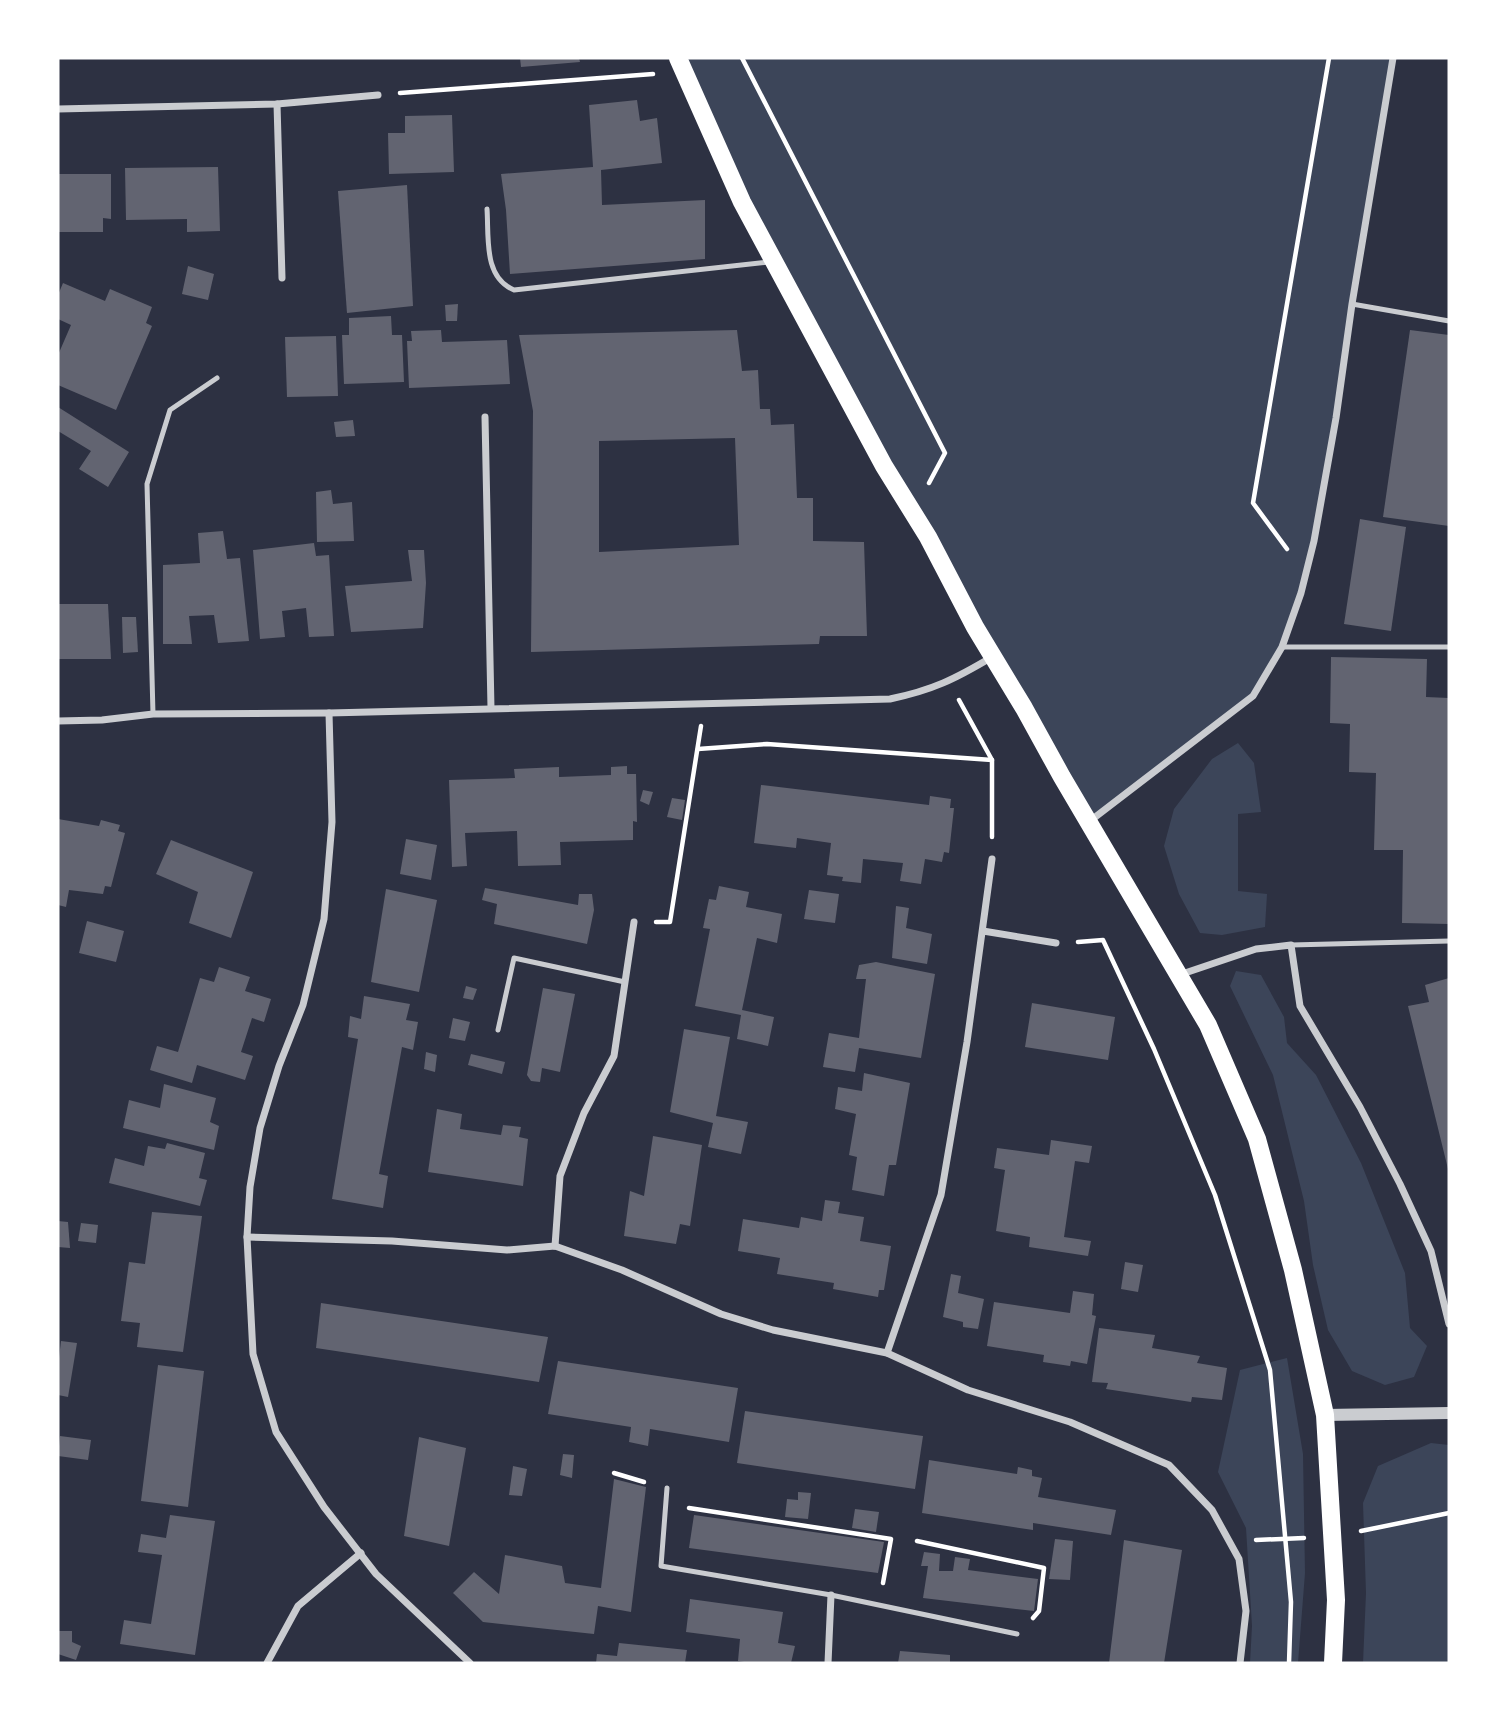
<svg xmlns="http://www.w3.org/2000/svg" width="1507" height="1721" viewBox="0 0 1507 1721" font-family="Inter,sans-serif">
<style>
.green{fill:#3c4559}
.building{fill:#626471;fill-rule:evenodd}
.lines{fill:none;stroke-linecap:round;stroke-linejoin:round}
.path{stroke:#fff;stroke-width:4.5}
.service{stroke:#caccd0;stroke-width:5}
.minor{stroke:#caccd0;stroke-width:7}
.tertiary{stroke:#caccd0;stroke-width:12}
.primary{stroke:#fff;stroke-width:18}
</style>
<rect width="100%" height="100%" fill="#2d3142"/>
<g class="green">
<path d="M678,58h715l-79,483 -32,106 -29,49 -164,125 -205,-355z"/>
<path d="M1238,743l16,20 7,49 -23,2v77l29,3 -2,33 -43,8 -22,-2 -21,-39 -15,-48 10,-37 38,-50z"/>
<path d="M1236,971l25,4 23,42 3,26 29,32 45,88 44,110 5,55 17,18 -13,31 -29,8 -33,-14 -24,-41 -15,-65 -9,-64 -31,-126 -43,-89z"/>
<path d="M1287,1358l16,96 2,119 -7,90h-48l2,-37 -6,-98 -28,-56 22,-102z"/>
<path d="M1431,1443l18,2v218h-86l3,-70 -3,-90 15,-37z"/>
</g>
<g class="building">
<path d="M520,58h59l1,4 -59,5z"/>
<path d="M637,100l3,21 17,-3 5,45 -61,7 1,35 103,-5v59l-195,15 -4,-64 -5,-36 92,-7 -4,-62z"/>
<path d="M452,115l2,57 -65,2 -1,-41h17v-17z"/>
<path d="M218,167l2,64 -33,1v-13l-61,1 -1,-52z"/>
<path d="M58,174h53v45l-8,-1v14h-45z"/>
<path d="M407,185l6,121 -66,7 -9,-122z"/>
<path d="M188,266l26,8 -6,26 -26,-6z"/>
<path d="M63,283l42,18 5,-12 42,18 -6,16 6,3 -36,84 -58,-25v-30l13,-30 -13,-6v-24z"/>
<path d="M458,304l-1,17h-11l-1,-16z"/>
<path d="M391,316l1,19h10l2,47 -60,2 -2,-49h7v-17z"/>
<path d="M441,330l1,12 65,-2 3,44 -101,4 -2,-47h5l-1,-10z"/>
<path d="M737,330l5,41 16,-1 2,39h10l1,16 23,-1 3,74h16v43l51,1 3,94h-47l-1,8 -288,8 2,-241 -14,-76zM735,438l4,107 -140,7v-111z"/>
<path d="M1410,330l39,5v191l-66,-9z"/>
<path d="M336,336l2,60 -51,1 -2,-60z"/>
<path d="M58,407l71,45 -21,35 -29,-18 12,-18 -33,-20z"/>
<path d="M353,420l2,16 -19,1 -2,-15z"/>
<path d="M331,490l2,14 19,-2 2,39 -37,1 -1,-50z"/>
<path d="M1360,519l46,8 -15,104 -47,-7z"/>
<path d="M223,531l4,28 13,-1 9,83 -31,2 -4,-28 -25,1 3,28h-29v-79l37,-2 -2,-30z"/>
<path d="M314,543l2,13 13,-1 5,81 -25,1 -3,-29 -24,3 3,26 -25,2 -7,-89z"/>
<path d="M408,550h16l2,33 -3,45 -72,4 -6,-46 67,-5z"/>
<path d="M58,604h50l3,55h-53z"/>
<path d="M122,617h14l2,35 -15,1z"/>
<path d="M1331,657l96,2 -1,38 23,1v226l-47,-1 1,-73h-29l2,-77 -27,-1 1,-48 -20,-1z"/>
<path d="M627,766v8h9l1,48 -4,-1v19l-73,2 1,23 -43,1 -1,-35 -52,2 2,33 -15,1 -3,-87 66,-2 -1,-9 45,-2v10l52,-2v-8z"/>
<path d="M761,785l168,20 1,-9 21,3 -1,9h4l-5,45 -5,-1 -2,10 -17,-3 -4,25 -21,-3 3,-18 -40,-4 -2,24 -19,-2 1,-4 -16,-2 4,-32 -34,-5 -1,10 -42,-5z"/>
<path d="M643,790l10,2 -4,13 -9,-4z"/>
<path d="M672,798l13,2 -3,20 -15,-3z"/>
<path d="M58,819l41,7 2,-6 19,5 -2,6 7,2 -14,54 -6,-1 -2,8 -34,-4 -3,17 -8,-2z"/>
<path d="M406,839l31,6 -6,35 -31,-6z"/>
<path d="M171,840l82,32 -22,66 -42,-15 9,-31 -42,-18z"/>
<path d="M719,886l30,6 -3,15 36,7 -5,29 -20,-5 -15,72 32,7 -6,29 -31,-7 4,-24 -46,-9 15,-77 -7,-1 6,-29 7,1z"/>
<path d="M485,888l93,17 1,-11h13l2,16 -7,34 -93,-20 3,-20 -15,-4z"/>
<path d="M386,889l51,11 -18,92 -48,-10z"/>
<path d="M809,890l30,4 -4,29 -31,-4z"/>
<path d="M896,906l13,2 -3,20 26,6 -5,30 -35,-6z"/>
<path d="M87,921l37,10 -8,31 -37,-9z"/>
<path d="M876,962l59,12 -14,84 -62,-10 -4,24 -32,-5 6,-34 30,5 7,-59h-10l3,-14z"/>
<path d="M219,967l31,10 -5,14 26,8 -7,23 -12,-4 -11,34 12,4 -8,24 -48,-15 -5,18 -42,-13 7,-24 21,6 22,-74 14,4z"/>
<path d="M1449,978v191h-1l-40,-163 21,-4 -4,-17z"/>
<path d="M466,986l11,3 -4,11 -10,-2z"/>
<path d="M543,988l32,6 -15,78 -18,-4 -2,14 -9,-1 -4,-6z"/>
<path d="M364,996l46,8 -4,16 12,2 -5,28 -11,-3 -23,127 9,2 -5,32 -51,-9 26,-160 -10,-2 2,-21 11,3z"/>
<path d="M1032,1003l83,14 -7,43 -83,-13z"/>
<path d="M453,1018l17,4 -5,19 -16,-3z"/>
<path d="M684,1029l46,8 -14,79 32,6 -7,32 -33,-7 5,-24 -43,-11z"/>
<path d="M426,1052l11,3 -2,17 -11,-3z"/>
<path d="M471,1054l34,8 -3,12 -34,-9z"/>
<path d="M864,1073l46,10 -14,82h-7l-5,31 -32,-6 5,-33 -8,-2 7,-41 -21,-5 3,-22 24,4z"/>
<path d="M164,1084l52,14 -6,24 9,4 -5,24 -91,-22 6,-28 31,8z"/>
<path d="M437,1109l25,5 -2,15 41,6 2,-10 18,2 -2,10 9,2 -5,47 -95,-14z"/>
<path d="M653,1136l49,9 -12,81 -10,-2 -4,20 -52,-8 6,-45 14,5z"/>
<path d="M1051,1140l41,6 -3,17 -14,-2 -11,76 27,4 -3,15 -59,-9 1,-10 -34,-6 9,-61 -11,-2 3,-20 52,7z"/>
<path d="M167,1143l38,10 -6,25 8,2 -7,26 -91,-23 6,-25 29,8 4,-20 17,3z"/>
<path d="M825,1200l15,2 -2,11 26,4 -4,24 31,5 -7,44h-5l-1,7 -45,-8 1,-6 -57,-9 3,-16 -42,-7 5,-32 56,9 2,-11 21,4z"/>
<path d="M152,1212l50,4 -19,136 -46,-5 3,-24 -19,-2 8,-59 16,2z"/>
<path d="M58,1221l10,1 2,26 -12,-1z"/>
<path d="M81,1223l17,2 -2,18 -18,-2z"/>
<path d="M1125,1262l18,3 -5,27 -17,-3z"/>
<path d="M951,1274l10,2 -3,17 26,6 -6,30 -15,-2v-5l-20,-5z"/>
<path d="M1073,1291l21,3 -2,21 4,1 -9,48 -16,-3 -1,5 -27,-4 1,-7 -57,-9 7,-44 76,11z"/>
<path d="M321,1303l227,34 -9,45 -223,-34z"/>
<path d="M1099,1328l56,7 -3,13 48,8 -3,7 30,5 -5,32 -30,-3 -1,5 -85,-13 2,-6 -16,-1z"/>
<path d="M61,1341l16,2 -9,54 -10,-2v-28z"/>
<path d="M558,1361l180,27 -9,54 -79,-13 -2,17 -19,-4 2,-15 -83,-13z"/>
<path d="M158,1365l46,6 -16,136 -47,-6z"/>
<path d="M745,1411l178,25 -8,53 -178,-26z"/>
<path d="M60,1436l31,4 -3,20 -30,-4z"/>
<path d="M419,1437l47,11 -17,98 -45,-10z"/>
<path d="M563,1454l11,1 -2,23 -12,-3z"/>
<path d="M929,1460l88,14 1,-7 14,3v6l10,2 -4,19 78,13 -5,25 -78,-12v7l-111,-17z"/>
<path d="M513,1466l14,3 -5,27 -13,-1z"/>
<path d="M614,1479l32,8 -15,125 -33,-6 -4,28 -111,-12 -30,-29 21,-21 25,22 6,-39 57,11 3,17 36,5z"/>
<path d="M798,1492l13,1 -3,26 -23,-2 2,-18 11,1z"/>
<path d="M855,1509l24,3 -3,20 -24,-4z"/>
<path d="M170,1515l45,6 -20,134 -75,-11 4,-24 27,4 11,-69 -24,-3 3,-18 25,4z"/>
<path d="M694,1515l190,27 -6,31 -189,-25z"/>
<path d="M1055,1539l18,2 -3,39 -21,-1z"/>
<path d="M1124,1540l58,10 -18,113h-55z"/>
<path d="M924,1552l16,2 -1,17h14l2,-14 15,2 -2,11 70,9 -4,32 -111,-13 5,-32h-7z"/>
<path d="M690,1599l93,13 -5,31 17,3 -4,17h-41l-12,-2 2,-22 -54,-7z"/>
<path d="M58,1631h14v11l9,4 -5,14 -18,-6z"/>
<path d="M619,1643l68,7 -2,13h-89l1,-9 20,2z"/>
<path d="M900,1651l50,4v8h-52z"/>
</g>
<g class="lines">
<g class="path">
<path d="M742,58l203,395 -16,30"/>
<path d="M400,93l253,-19"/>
<path d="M1287,549l-34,-46 76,-445"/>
<path d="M959,700l33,60v77"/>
<path d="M698,749l69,-5 225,16"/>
<path d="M656,922h14l31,-196"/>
<path d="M1078,942l25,-2 51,109 61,146 55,175 21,232 -2,61"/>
<path d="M614,1473l30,9"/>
<path d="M689,1508l202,31 -8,44"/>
<path d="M1361,1531l88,-18"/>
<path d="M1256,1540l48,-2"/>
<path d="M917,1541l127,27 -5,43 -6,7"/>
</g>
<g class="service">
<path d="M487,209c2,28 -4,68 27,81l255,-28"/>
<path d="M1352,304l97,17"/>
<path d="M1282,647h167"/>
<path d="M153,714l-6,-230 23,-74 47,-32"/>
<path d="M1291,945l158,-4"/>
<path d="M498,1030l16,-72 111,24"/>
<path d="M667,1488l-6,78 170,29 186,39"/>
</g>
<g class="minor">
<path d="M277,104l5,174"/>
<path d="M58,109l219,-5 101,-9"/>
<path d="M485,417l6,291"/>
<path d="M329,713l3,109 -8,97 -21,86 -24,61 -19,62 -10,59 -3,50 6,117 23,78 48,75 52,67 94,89"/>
<path d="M58,721l44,-1 51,-6 176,-1 561,-14c43,-9 65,-20 102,-42"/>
<path d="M1090,821l163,-125 29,-49 19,-54 13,-52 22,-123 16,-114 41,-246"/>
<path d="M983,931l73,12"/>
<path d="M1179,975l77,-26 35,-4 9,61 60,101 40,77 31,67 18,73"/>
<path d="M247,1237l145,4 115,9 48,-4 67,24 99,44 52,16 114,23 81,37 102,32 99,43 43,45 27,49 7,52 -6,52"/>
<path d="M555,1246l5,-70 24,-63 30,-57 20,-134"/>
<path d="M887,1353l54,-158 26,-153 25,-183"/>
<path d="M267,1663l31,-57 63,-53"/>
<path d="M828,1663l3,-68"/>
</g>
<path class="tertiary" d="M1325,1415l124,-2"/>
<path class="primary" d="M678,58l64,144 142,264 44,71 47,90 49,81 38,69 146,248 49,114 36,131 32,145 11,185 -3,63"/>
</g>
<rect width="1507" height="1721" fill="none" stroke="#ffffff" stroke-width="119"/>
</svg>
